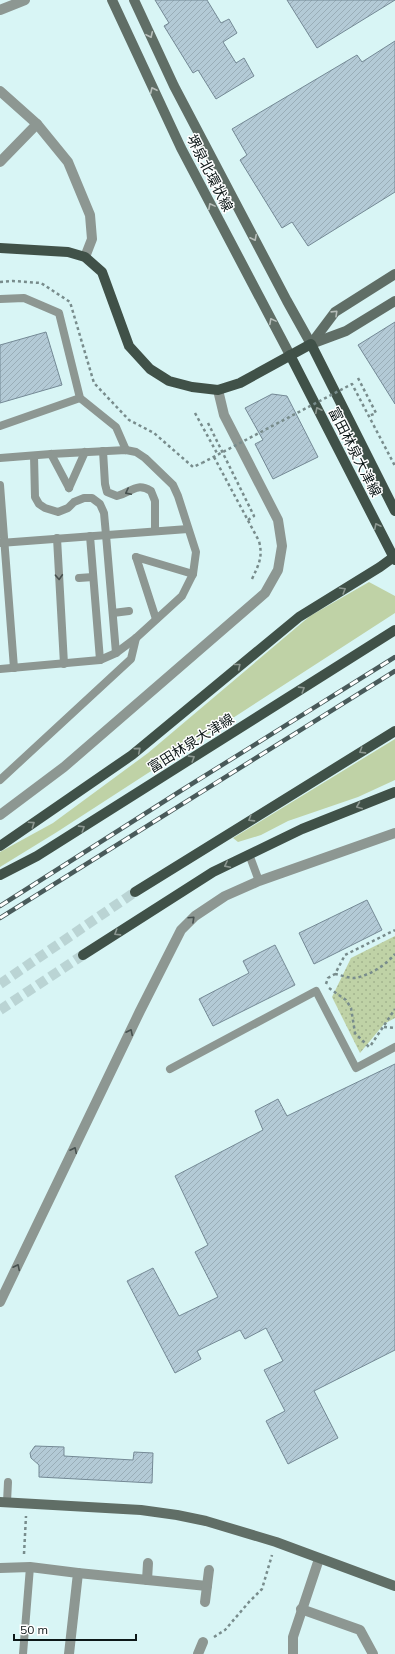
<svg xmlns="http://www.w3.org/2000/svg" width="395" height="1654" viewBox="0 0 395 1654" font-family="Mulish,'Noto Sans JP',sans-serif">
<style>
.grass{fill:#bfd2a6}
.garden{fill:url(#garden-dots)}
.building{fill:url(#building-hatch);stroke:#748995}
.lines{fill:none;stroke-linecap:round;stroke-linejoin:round}
.primary-tunnel{stroke:#bad4d4;stroke-width:10;stroke-dasharray:10 5;stroke-linecap:butt}
.path{stroke:#788c8c;stroke-width:2.5;stroke-dasharray:3 3;stroke-linecap:butt}
.lane{stroke:#8d9792;stroke-width:8}
.street{stroke:#8d9792;stroke-width:10}
.secondary{stroke:#606e66;stroke-width:10}
.primary{stroke:#405148;stroke-width:10}
.rail-casing{stroke:#495a5a;stroke-width:4.5}
.rail{stroke:#fff;stroke-width:3;stroke-dasharray:9;stroke-linecap:butt}
.path-bridge{stroke:#788c8c;stroke-width:2.5;stroke-dasharray:3 3;stroke-linecap:butt}
.oneway{stroke:#b7beba}
.oneway2{stroke:#8c9791}
.oneway3{stroke:#47514f}
.labels{text-anchor:middle;dominant-baseline:central;stroke-width:3;stroke-linejoin:round;paint-order:stroke}
.street-label{font-size:14px;fill:#0d1818;stroke:#fff}
</style>
<defs>
<pattern id="garden-dots" width="8" height="8" patternUnits="userSpaceOnUse"><rect width="8" height="8" fill="#bfd2a6"/><path d="M2 2h.1M6 6h.1" fill="none" stroke="#a3b48e" stroke-width="1.8" stroke-linecap="round"/></pattern>
<pattern id="building-hatch" width="6" height="6" patternUnits="userSpaceOnUse"><rect width="6" height="6" fill="#b3cad6"/><path d="M-1 1l2-2M0 6l6-6M5 7l2-2" fill="none" stroke="#99adb7"/></pattern>
</defs>
<rect width="100%" height="100%" fill="#d8f5f5"/>
<g class="grass">
<path d="M369,582l26,14v17l-338,219 -57,35v-15l53,-29 95,-70 162,-137z"/>
<path d="M395,739v41l-37,17 -70,24 -27,14 -23,7 -5,-4z"/>
</g>
<path class="garden" d="M395,936v82l-11,6 -24,29 -28,-56 19,-39z"/>
<g class="building">
<path d="M155,0h52l14,23 8,-4 8,14 -14,9 13,21 8,-5 10,18 -38,23 -18,-29 -5,3 -29,-47 5,-3z"/>
<path d="M287,0h108l-78,48z"/>
<path d="M395,41v151l-87,54 -16,-24 -10,6 -42,-68 7,-5 -15,-26 125,-74 5,7z"/>
<path d="M395,322v82l-37,-59z"/>
<path d="M46,332l16,53 -62,18v-58z"/>
<path d="M272,394l15,2 31,61 -45,22 -18,-35 8,-4 -18,-32z"/>
<path d="M367,900l15,30 -68,34 -15,-31z"/>
<path d="M275,945l20,40 -82,41 -14,-27 50,-26 -6,-12z"/>
<path d="M395,1064v286l-81,41 24,47 -50,26 -22,-43 19,-10 -21,-41 19,-9 -17,-33 -21,11 -5,-9 -43,21 4,8 -26,14 -48,-92 26,-13 26,48 39,-19 -23,-45 13,-7 -33,-69 88,-46 -8,-19 23,-12 9,17z"/>
<path d="M35,1446l29,1v9l69,4 1,-8 19,1 -1,30 -113,-6v-12l-8,-7 -1,-5z"/>
</g>
<g class="lines">
<g class="primary-tunnel">
<path d="M0,984l135,-92"/>
<path d="M0,1010l83,-55"/>
</g>
<g class="path">
<path d="M0,282l13,-1 28,2 29,19 24,81 35,37 25,13 39,34 9,-4"/>
<path d="M358,378l18,35 -7,3"/>
<path d="M195,413l23,42"/>
<path d="M208,423l46,93 -6,4"/>
<path d="M214,457l45,84c4,16 0,23 -7,38"/>
<path d="M335,974c6,1 13,4 19,4 15,-2 32,-13 41,-24"/>
<path d="M326,984l2,-6 7,-4 10,-19 50,-25"/>
<path d="M329,988l17,12 5,8 4,25 14,14"/>
<path d="M384,1027l11,1"/>
<path d="M371,1045l24,-36"/>
<path d="M24,1554l2,-38"/>
<path d="M214,1637l11,-7 24,-28 13,-13 10,-34"/>
</g>
<g class="lane">
<path d="M0,299l24,-1 35,15 21,85 36,29 10,23"/>
<path d="M0,426l80,-28"/>
<path d="M103,451l2,33 2,8 10,4c15,-4 19,-14 34,-5l4,10v30"/>
<path d="M51,454l18,34"/>
<path d="M34,456l1,41 4,7 6,4 13,4 10,-4 6,-6 10,-4h8l8,6 4,9 2,22 10,118"/>
<path d="M0,458l51,-4 75,-4 10,2 9,6 28,27 5,11 18,56 -3,22 -11,22 -46,42 -20,15 -16,7 -100,9"/>
<path d="M0,485l14,183"/>
<path d="M69,488l16,-36"/>
<path d="M90,536l10,124"/>
<path d="M57,538l7,126"/>
<path d="M0,543l188,-14"/>
<path d="M136,557l20,62"/>
<path d="M136,557l57,17"/>
<path d="M79,578l14,-1"/>
<path d="M113,613l16,-2"/>
<path d="M0,780l131,-121 5,-21"/>
<path d="M249,854l10,27"/>
<path d="M170,1069l146,-78 40,77 39,-21"/>
<path d="M7,1502l1,-20"/>
<path d="M23,1654l7,-87"/>
</g>
<g class="street">
<path d="M0,10l25,-10"/>
<path d="M0,91l37,33 31,38 22,53 2,24 -7,18"/>
<path d="M0,162l37,-38"/>
<path d="M0,815l64,-48 201,-174 13,-23 4,-24 -4,-26 -54,-105 -6,-25"/>
<path d="M0,1302l140,-291 41,-81 14,-14 30,-20 34,-15 136,-48"/>
<path d="M0,1568l30,-1 48,6 -9,81"/>
<path d="M78,1573l129,13"/>
<path d="M147,1580l1,-17"/>
<path d="M205,1602l4,-32"/>
<path d="M301,1609l59,21 13,24"/>
<path d="M198,1654l5,-12"/>
<path d="M293,1654v-17l26,-78"/>
</g>
<g class="secondary">
<path d="M112,0l69,148 109,207"/>
<path d="M134,0l40,86 113,215 24,43"/>
<path d="M311,344l24,-32 60,-38"/>
<path d="M311,344l35,-13 49,-30"/>
<path d="M0,1502l141,8 36,5 29,6 70,21 119,44"/>
</g>
<g class="primary">
<path d="M0,248l68,4 17,5 17,15 27,74 21,23 19,12 23,6 26,3 22,-7 71,-39 84,167"/>
<path d="M290,355l105,205"/>
<path d="M0,846l132,-91 167,-138 81,-50 15,-11"/>
<path d="M0,875l37,-19 358,-226"/>
<path d="M135,892l260,-161"/>
<path d="M83,955l130,-83 89,-43 93,-37"/>
</g>
<defs>
<g id="rail">
<path d="M0,906l182,-116 213,-133"/>
<path d="M0,918l395,-247"/>
</g>
</defs>
<use href="#rail" class="rail-casing"/>
<use href="#rail" class="rail"/>
<path class="path-bridge" d="M202,463l150,-79 43,82"/>
</g>
<defs><path id="oneway-chevron" d="M-2-3.5L2.5 0L-2 3.5" fill="none" stroke-width="1.6" stroke-linecap="round" stroke-linejoin="round"/></defs>
<g class="oneway">
<use href="#oneway-chevron" transform="translate(150 35) rotate(65)"/>
<use href="#oneway-chevron" transform="translate(153 90) rotate(-115)"/>
<use href="#oneway-chevron" transform="translate(211 206) rotate(-118)"/>
<use href="#oneway-chevron" transform="translate(254 238) rotate(63)"/>
<use href="#oneway-chevron" transform="translate(335 313) rotate(-44)"/>
<use href="#oneway-chevron" transform="translate(272 321) rotate(-118)"/>
</g>
<g class="oneway2">
<use href="#oneway-chevron" transform="translate(318 410) rotate(-117)"/>
<use href="#oneway-chevron" transform="translate(377 526) rotate(-117)"/>
<use href="#oneway-chevron" transform="translate(343 590) rotate(-31)"/>
<use href="#oneway-chevron" transform="translate(238 666) rotate(-39)"/>
<use href="#oneway-chevron" transform="translate(302 689) rotate(-32)"/>
<use href="#oneway-chevron" transform="translate(138 750) rotate(-40)"/>
<use href="#oneway-chevron" transform="translate(362 751) rotate(148)"/>
<use href="#oneway-chevron" transform="translate(192 758) rotate(-32)"/>
<use href="#oneway-chevron" transform="translate(359 806) rotate(158)"/>
<use href="#oneway-chevron" transform="translate(251 819) rotate(148)"/>
<use href="#oneway-chevron" transform="translate(32 824) rotate(-34)"/>
<use href="#oneway-chevron" transform="translate(82 828) rotate(-32)"/>
<use href="#oneway-chevron" transform="translate(227 865) rotate(153)"/>
<use href="#oneway-chevron" transform="translate(117 933) rotate(148)"/>
</g>
<g class="oneway3">
<use href="#oneway-chevron" transform="translate(128 492) rotate(153)"/>
<use href="#oneway-chevron" transform="translate(59 577) rotate(87)"/>
<use href="#oneway-chevron" transform="translate(192 919) rotate(-43)"/>
<use href="#oneway-chevron" transform="translate(130 1032) rotate(-64)"/>
<use href="#oneway-chevron" transform="translate(74 1150) rotate(-64)"/>
<use href="#oneway-chevron" transform="translate(17 1267) rotate(-64)"/>
</g>
<g class="labels">
<g class="street-label">
<text transform="translate(210 173) rotate(63)">堺泉北環状線</text>
<text transform="translate(355 452) rotate(63)">富田林泉大津線</text>
<text transform="translate(191 743) rotate(-32)">富田林泉大津線</text>
</g>
</g>
<path d="M14 1634v6h122v-6" fill="none" stroke="#0d1818" stroke-width="2"/>
<text x="20" y="1634" font-size="12" fill="#0d1818" stroke="#ffffff" stroke-width="3" paint-order="stroke">50 m</text>
</svg>
